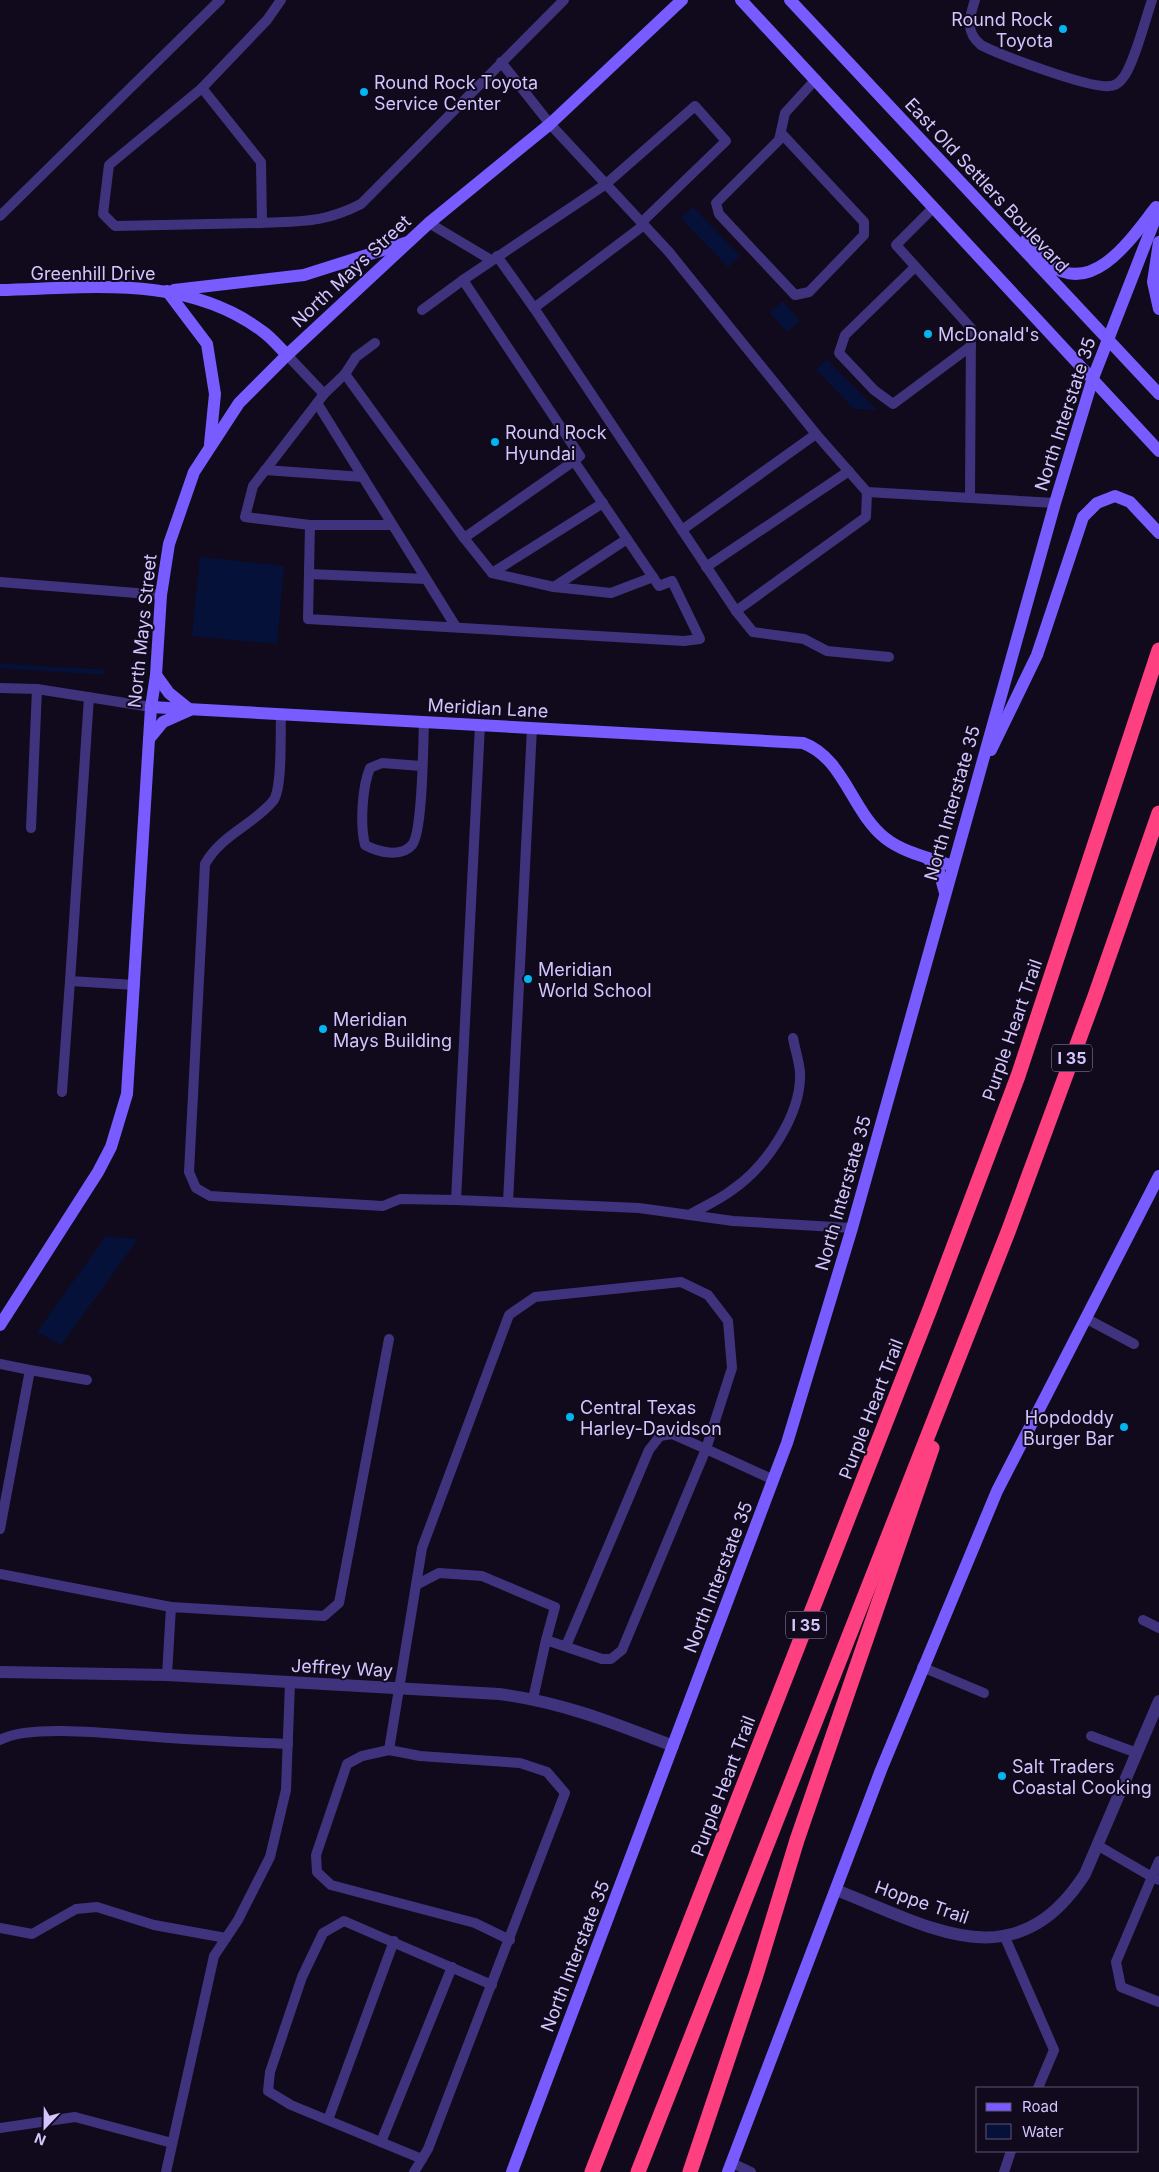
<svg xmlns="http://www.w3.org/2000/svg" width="1159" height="2172" viewBox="0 0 1159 2172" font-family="Inter,sans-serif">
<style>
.water{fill:#061139}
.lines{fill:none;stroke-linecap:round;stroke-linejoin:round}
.stream{stroke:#061139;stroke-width:5}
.lane{stroke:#40337d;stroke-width:10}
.street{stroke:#40337d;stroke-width:12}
.secondary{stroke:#785cff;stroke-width:12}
.highway{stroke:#ff4080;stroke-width:15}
.poi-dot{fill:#00b5f0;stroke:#100a1c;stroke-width:2}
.labels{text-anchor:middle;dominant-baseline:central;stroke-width:4;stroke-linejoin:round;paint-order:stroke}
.shield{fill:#100a1c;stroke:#998dbb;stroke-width:1}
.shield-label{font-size:16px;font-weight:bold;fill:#d4c5ff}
.poi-label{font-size:18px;fill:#d4c5ff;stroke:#100a1c;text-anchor:start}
.street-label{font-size:18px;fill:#d4c5ff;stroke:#100a1c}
</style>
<rect width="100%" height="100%" fill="#100a1c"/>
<g class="water">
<path d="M693,207l47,49 -12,11 -47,-49z"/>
<path d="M783,301l17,20 -13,11 -18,-20z"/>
<path d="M827,360l50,50 -23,-1 -38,-40z"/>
<path d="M200,557l84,9 -7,78 -85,-8z"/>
<path d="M106,1236l32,3 -77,106 -24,-13z"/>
</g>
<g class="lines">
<path class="stream" d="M0,666l102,6"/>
<g class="lane">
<path d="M281,0l-14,20 -65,68 59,74 1,61c40,-2 62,0 99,-19l203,-204"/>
<path d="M975,0c-6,18 -10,32 6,45 19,10 110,44 128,41 5,0 10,-3 13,-7 11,-11 24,-62 30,-79"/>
<path d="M501,62l49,62 119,128 147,182 51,58 188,11"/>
<path d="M202,88l-93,77 -6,49 12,12 147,-3"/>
<path d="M781,133l83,89v13l-55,57 -14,3 -76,-81 -3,-11 63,-63 6,-27 31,-34"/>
<path d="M933,208l-37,37 75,83 -1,169"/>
<path d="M0,216l220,-216"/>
<path d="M429,223l62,37"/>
<path d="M644,225l-110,83 202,303 17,21 51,7 23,12 62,6"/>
<path d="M497,256l37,52"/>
<path d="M915,267l-70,68 -6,18 35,37 19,14 78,-58"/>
<path d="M422,310l41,-30"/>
<path d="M375,343l-19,14 -11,17 -21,20 -71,92 -8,31 65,8 -2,94 376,22 16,-2 -28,-58 -13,5 -85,-125 6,-5 -117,-176 143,-96 89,-78 31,35 -85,82"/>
<path d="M287,355l37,39"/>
<path d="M345,374l119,164 110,-77"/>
<path d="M317,403l139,224"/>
<path d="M265,470l98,7"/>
<path d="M603,503l-111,70 62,14 73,-48"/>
<path d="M310,525h82"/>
<path d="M682,530l134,-96"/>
<path d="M464,538l28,35"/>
<path d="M706,567l143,-96"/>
<path d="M309,574l117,5"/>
<path d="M0,582l161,13"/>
<path d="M554,587l57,6 42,-16"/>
<path d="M736,611l130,-94 1,-25"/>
<path d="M0,688l37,1 114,18"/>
<path d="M89,697l-19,284 65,4"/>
<path d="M281,714c-1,18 2,75 -8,87 -20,24 -52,34 -68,63l-16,308 7,16 14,8 173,10 17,-7 56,1"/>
<path d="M480,725l-24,475 183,8 94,13 119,7"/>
<path d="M421,766l-39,-3 -12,5c-8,19 -10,57 -5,77 13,7 36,13 47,0 11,-13 11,-102 12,-123"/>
<path d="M31,828l6,-139"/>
<path d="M62,1092l8,-111"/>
<path d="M508,1202l24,-474"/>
<path d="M689,1215c14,-8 30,-15 43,-25 34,-23 70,-76 68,-118 -1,-11 -5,-23 -7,-34"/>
<path d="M1087,1319l47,25"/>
<path d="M0,1364l30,6 -30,159"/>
<path d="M30,1370l57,10"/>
<path d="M0,1574l171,33"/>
<path d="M416,1585l23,-12 43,3 73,31 -9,33"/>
<path d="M1143,1620l16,8"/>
<path d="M922,1667l62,26"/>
<path d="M167,1675l4,-68 153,9 15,-13 50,-264"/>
<path d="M533,1699l13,-59 56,19h9l11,-9 84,-201 -34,-15 -12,2 -11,14 -83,196"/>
<path d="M1091,1736l46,17"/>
<path d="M0,1740c31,-18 132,-4 170,-2 39,3 79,4 118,6"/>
<path d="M389,1750l-27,6 -15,8 -31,91 1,17 14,13 144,38 35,17"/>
<path d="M1097,1845l55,32 -36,85 5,25 38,15"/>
<path d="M1159,1861l-7,16 7,3"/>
<path d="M0,1928l32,6 44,-25 21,-2 57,18 72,13"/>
<path d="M1004,1935l50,115 -16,38"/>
<path d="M328,2120l66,-179"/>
<path d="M0,2128l75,-11 97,26"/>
<path d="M381,2142l71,-175"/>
<path d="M422,2159l-131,-54 -23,-14 2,-19 32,-95 21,-44 21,-12 148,64"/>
<path d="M732,2163l19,9"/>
<path d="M166,2172l48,-216 24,-36 32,-63 16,-67 4,-108"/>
<path d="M414,2172l14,-23 137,-356 -18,-21 -27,-9 -100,-7 -31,-6 33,-202 87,-233 26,-18 146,-15 27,13 20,26 4,47 -26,81 68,31"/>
<path d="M1004,2172l7,-21"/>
</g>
<g class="street">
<path d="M0,1672l167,3 332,19c63,8 115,29 174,52"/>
<path d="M836,1890c93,36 179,93 249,-16l74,-173"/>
</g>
<g class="secondary">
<path d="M741,0l418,451"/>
<path d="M790,0l369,394"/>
<path d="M1026,240c8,8 15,18 24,25 44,32 83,-29 106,-58"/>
<path d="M1159,242l-6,40 6,27"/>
<path d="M0,290c89,-2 186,-16 262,41 9,6 17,16 25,24"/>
<path d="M174,290l130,-15 104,-33"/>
<path d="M167,291l40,53 8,50 -5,50"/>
<path d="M151,707l652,36c41,15 49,69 82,95 19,15 45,20 68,28"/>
<path d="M149,739l14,-17 27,-12 -21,-17 -13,-18"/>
<path d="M991,750l46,-95 46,-138 14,-14 18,-7 15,6 29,31"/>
<path d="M927,858l12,13 6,22"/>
<path d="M0,1325l98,-153 13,-25 16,-53 24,-387 5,-32 5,-80 8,-51 25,-72 45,-69 48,-48 142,-132 121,-99 132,-124"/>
<path d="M512,2172l275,-729 65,-215 203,-725 38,-125 66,-169"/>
<path d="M728,2172l153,-402 116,-279 162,-315"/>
</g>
<g class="highway">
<path d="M592,2172l338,-863 88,-233 141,-426"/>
<path d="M638,2172l370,-940 87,-236 64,-183"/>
<path d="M690,2172l66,-197 41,-135 135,-392"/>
</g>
</g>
<g class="poi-dot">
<circle cx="1063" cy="29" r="5"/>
<circle cx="364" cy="92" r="5"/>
<circle cx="928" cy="334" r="5"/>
<circle cx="495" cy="442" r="5"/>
<circle cx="528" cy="979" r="5"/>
<circle cx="323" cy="1029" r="5"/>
<circle cx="570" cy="1417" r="5"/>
<circle cx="1124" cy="1427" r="5"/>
<circle cx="1002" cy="1776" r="5"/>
</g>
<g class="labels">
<g class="shield">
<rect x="1052" y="1044.5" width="40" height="27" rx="4"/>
<rect x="786" y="1611.5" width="40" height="27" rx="4"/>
</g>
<g class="shield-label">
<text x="1072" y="1058">I 35</text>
<text x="806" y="1625">I 35</text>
</g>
<g class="poi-label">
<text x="1053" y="19" text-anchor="end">Round Rock<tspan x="1053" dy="21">Toyota</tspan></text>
<text x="374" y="82">Round Rock Toyota<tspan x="374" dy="21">Service Center</tspan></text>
<text x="938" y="334">McDonald's</text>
<text x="505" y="432">Round Rock<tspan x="505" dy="21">Hyundai</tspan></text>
<text x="538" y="969">Meridian<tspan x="538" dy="21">World School</tspan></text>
<text x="333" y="1019">Meridian<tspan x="333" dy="21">Mays Building</tspan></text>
<text x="580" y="1407">Central Texas<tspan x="580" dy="21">Harley-Davidson</tspan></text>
<text x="1114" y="1417" text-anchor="end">Hopdoddy<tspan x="1114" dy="21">Burger Bar</tspan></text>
<text x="1012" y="1766">Salt Traders<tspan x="1012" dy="21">Coastal Cooking</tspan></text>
</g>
<g class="street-label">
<text transform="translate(987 185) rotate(47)">East Old Settlers Boulevard</text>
<text transform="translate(351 271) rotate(-43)">North Mays Street</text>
<text x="93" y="273">Greenhill Drive</text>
<text transform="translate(1065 414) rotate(-72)">North Interstate 35</text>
<text transform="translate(142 631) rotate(-84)">North Mays Street</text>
<text transform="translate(488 708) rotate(3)">Meridian Lane</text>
<text transform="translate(952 803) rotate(-74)">North Interstate 35</text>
<text transform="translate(1012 1030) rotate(-71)">Purple Heart Trail</text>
<text transform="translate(843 1193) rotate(-74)">North Interstate 35</text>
<text transform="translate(871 1409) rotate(-69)">Purple Heart Trail</text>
<text transform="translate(718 1577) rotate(-69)">North Interstate 35</text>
<text transform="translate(342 1668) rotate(3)">Jeffrey Way</text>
<text transform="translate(723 1786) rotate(-69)">Purple Heart Trail</text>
<text transform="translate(922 1902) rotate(19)">Hoppe Trail</text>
<text transform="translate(575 1956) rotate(-69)">North Interstate 35</text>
</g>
</g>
<rect x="976" y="2087" width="162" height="65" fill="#100a1c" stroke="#5e5577"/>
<rect x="986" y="2103" width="25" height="8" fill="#785cff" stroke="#5e5577"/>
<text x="1022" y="2112" font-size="15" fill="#d4c5ff">Road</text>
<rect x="986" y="2124" width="25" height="15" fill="#061139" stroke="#5e5577"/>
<text x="1022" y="2137" font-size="15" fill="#d4c5ff">Water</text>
<g transform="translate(45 2127) rotate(202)" stroke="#100a1c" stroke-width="4" paint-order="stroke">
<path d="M0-4L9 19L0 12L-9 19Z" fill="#d4c5ff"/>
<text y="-8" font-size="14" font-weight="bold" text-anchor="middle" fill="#d4c5ff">N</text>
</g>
</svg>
